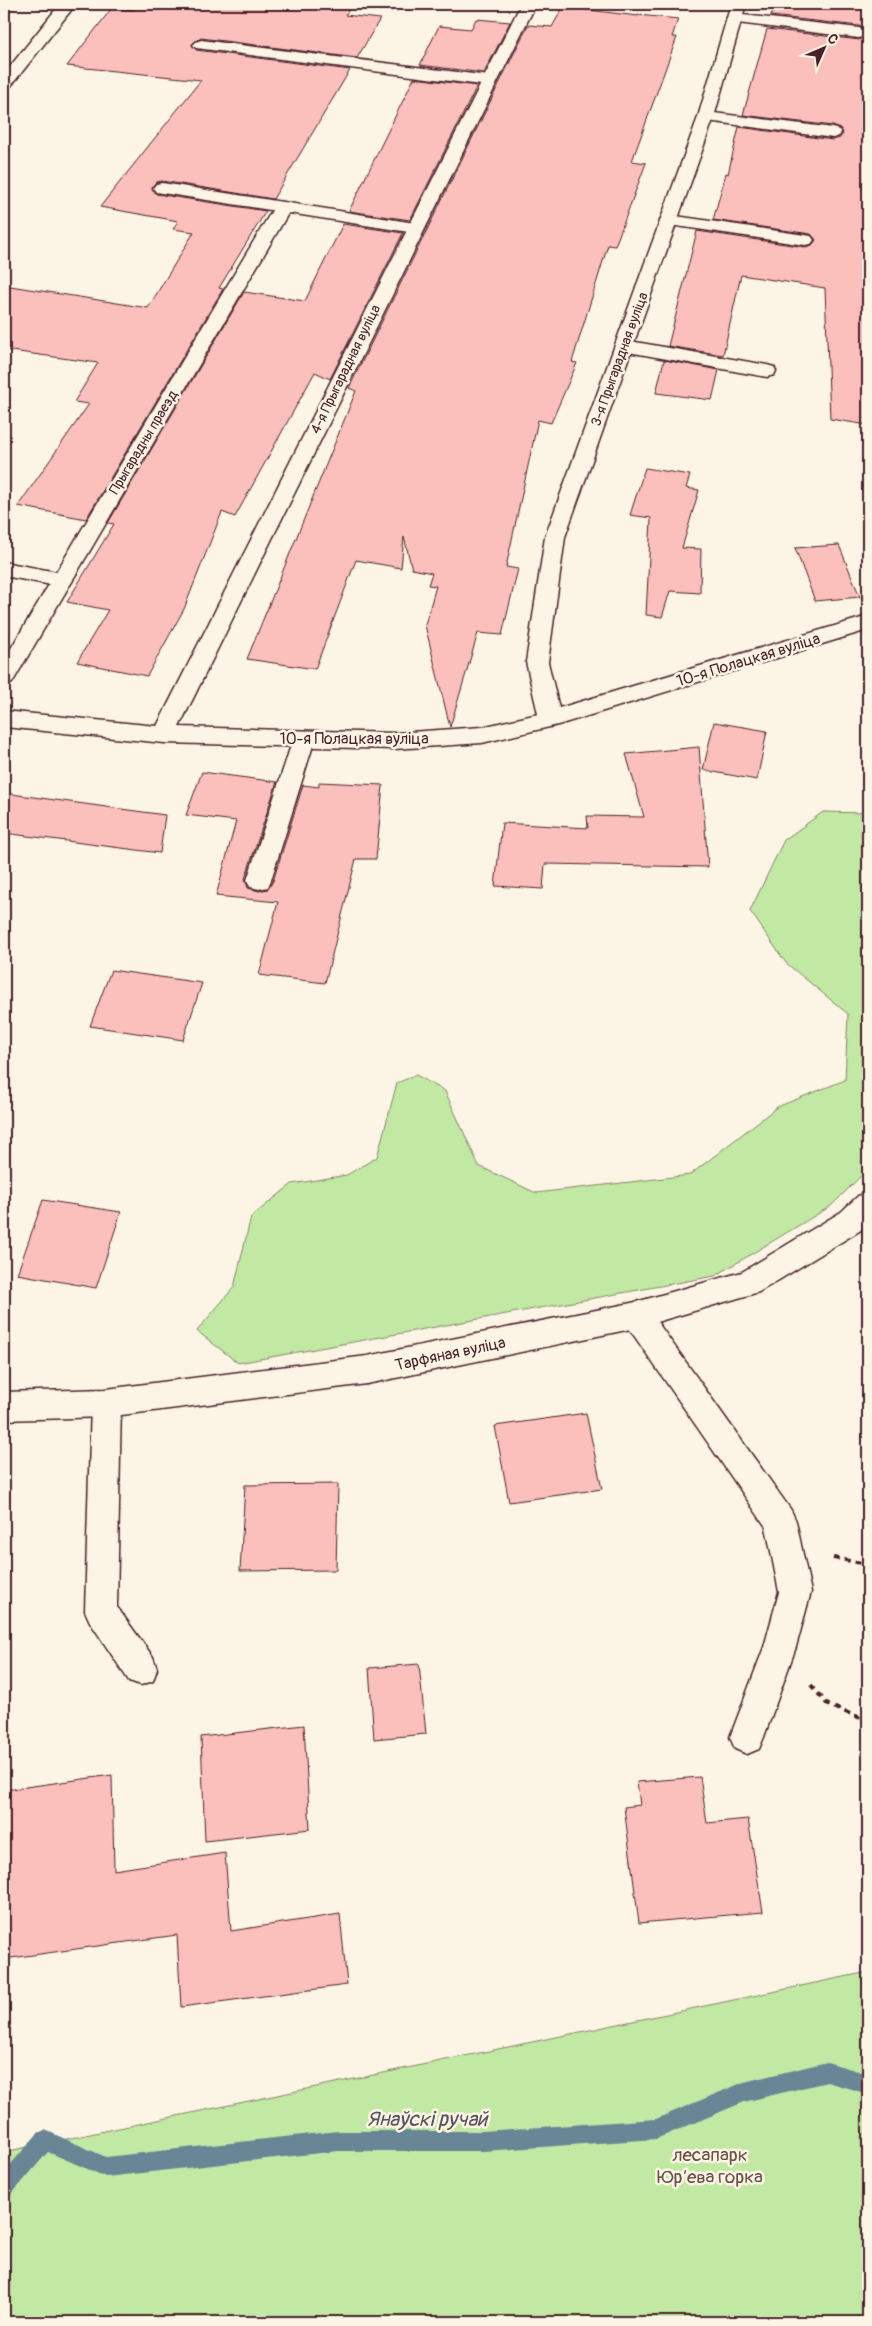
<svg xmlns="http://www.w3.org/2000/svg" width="872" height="2326" viewBox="0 0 872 2326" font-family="Pangolin,sans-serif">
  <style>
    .green { fill: #c1e9a4; stroke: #868468 }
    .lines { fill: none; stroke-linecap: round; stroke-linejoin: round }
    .stream { fill: #698696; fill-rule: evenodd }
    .building { fill: #fcc0bc; stroke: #4a1f2b }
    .lane-casing { stroke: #4a1f2b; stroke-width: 3 }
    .street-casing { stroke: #4a1f2b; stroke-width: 3 }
    .path { stroke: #4a1f2b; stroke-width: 4; stroke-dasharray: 6 5; stroke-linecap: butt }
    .lane { fill: #fcf5e5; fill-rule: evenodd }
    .street { fill: #fcf5e5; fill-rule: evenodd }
    .labels { text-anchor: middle; stroke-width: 5; stroke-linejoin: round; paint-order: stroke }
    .far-street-label { font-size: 14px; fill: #4a1f2b; stroke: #fcf5e5 }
    .street-label { font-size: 16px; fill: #4a1f2b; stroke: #fcf5e5 }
    .near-park-label { font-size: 19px; fill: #685249; stroke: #fcf5e5 }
    .near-water-label { font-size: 21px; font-style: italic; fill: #5a5260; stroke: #fcf5e5 }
  </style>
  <rect width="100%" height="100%" fill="#fcf5e5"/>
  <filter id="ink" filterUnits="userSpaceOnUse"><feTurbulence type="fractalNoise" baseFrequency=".02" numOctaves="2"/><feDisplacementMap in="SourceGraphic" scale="10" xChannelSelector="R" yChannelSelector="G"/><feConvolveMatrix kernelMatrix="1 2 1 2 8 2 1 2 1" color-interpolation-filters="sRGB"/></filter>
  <g filter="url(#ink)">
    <!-- green -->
    <g class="green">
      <polygon points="823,812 868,813 868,1169 831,1206 715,1276 238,1363 197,1331 234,1287 251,1217 292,1184 347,1175 377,1157 397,1083 416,1075 445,1091 479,1166 536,1193 690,1175 777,1107 845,1080 848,1014 786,963 750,911 784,840"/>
      <polygon points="868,1972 868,2322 4,2322 4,2152"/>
    </g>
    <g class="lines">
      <!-- stream -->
      <polygon class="stream" points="827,2062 868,2074 868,2094 827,2082 744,2102 656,2139 483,2151 338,2151 106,2177 48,2152 11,2195 4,2198 4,2172 38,2133 45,2130 106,2157 338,2131 483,2131 656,2119 744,2082"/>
    </g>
    <!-- building -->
    <g class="building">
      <polygon points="139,4 353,4 345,15 380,19 357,58 201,38 192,44 196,50 350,70 273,199 162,181 156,182 152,187 156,194 266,211 219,288 223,289 86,519 18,506 89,404 74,402 98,363 4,350 4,285 148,308 194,232 173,229 178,221 100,207 201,80 67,66 112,8 134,10"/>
      <polygon points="775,4 868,4 868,32 859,26 771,16"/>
      <polygon points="563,7 638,16 638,15 678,19 672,37 677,37 632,161 646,163 615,246 608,245 572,362 577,363 551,423 538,420 506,567 518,569 502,635 478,633 450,727 425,625 436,586 428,585 432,573 412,569 404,537 401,568 356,560 315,669 247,659 356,391 349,388 528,25 552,27"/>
      <polygon points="476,19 510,22 484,73 420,65 439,26 471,29"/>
      <polygon points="767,29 859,40 868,34 868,425 830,419 825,288 741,275 723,355 668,346 697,231 805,247 812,245 816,240 811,234 713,220 726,173 728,174 739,127 833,140 840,138 843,134 841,129 833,126 743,115"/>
      <polygon points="414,78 477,86 410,220 349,211"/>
      <polygon points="343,224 403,233 330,379 315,372 235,517 222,512 184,609 147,676 77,662 108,610 67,602 114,524 108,523 244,292 305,301"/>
      <polygon points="664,360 719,370 712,400 656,393"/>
      <polygon points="645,468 690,475 686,488 699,490 682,548 701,549 700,593 670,591 662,617 646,615 651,518 630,515"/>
      <polygon points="839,545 860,597 815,601 795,548"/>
      <polygon points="714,722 767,731 757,780 703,770"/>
      <polygon points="699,747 708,867 545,864 543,889 495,886 502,823 588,828 587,816 644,817 626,754"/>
      <polygon points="202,772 277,782 245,879 248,888 259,891 268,889 273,881 303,785 319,787 319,782 383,785 376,859 356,859 325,983 259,975 278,902 216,896 236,821 186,815"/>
      <polygon points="4,793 165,815 160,853 4,833"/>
      <polygon points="111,970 202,983 183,1040 90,1026"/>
      <polygon points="43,1200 121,1212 96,1288 17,1274"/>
      <polygon points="586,1413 602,1489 509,1502 495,1426"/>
      <polygon points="338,1484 336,1570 240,1571 245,1485"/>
      <polygon points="419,1664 426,1734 374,1739 369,1668"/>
      <polygon points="304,1725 310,1829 205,1841 201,1737"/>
      <polygon points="112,1775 114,1870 225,1853 231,1931 340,1914 347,1985 181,2007 177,1935 4,1959 4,1790"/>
      <polygon points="700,1777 707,1823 748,1819 763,1912 639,1923 624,1807 640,1805 637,1782"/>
    </g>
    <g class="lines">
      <!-- lane casing -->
      <g class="lane-casing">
        <g id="lane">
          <polygon points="734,14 859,28 864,30 867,33 864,36 859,38 729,22 726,19 729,16"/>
          <polygon points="201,40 489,76 495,78 497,81 495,84 489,86 196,48 193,45 196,42"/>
          <polygon points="706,112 833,128 839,130 841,133 839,136 833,138 700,120 698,117 700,114"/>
          <polygon points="162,183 415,223 421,224 424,228 421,232 415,233 156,192 153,188 156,184"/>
          <polygon points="669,215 805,235 811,236 814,240 811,244 805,245 663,224 660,220 663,216"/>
          <polygon points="624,340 767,365 774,367 776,371 774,375 767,377 617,350 615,346 617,342"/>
          <polygon points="4,562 62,573 70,575 73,580 70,585 62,587 4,576"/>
          <polygon points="304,731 312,733 315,739 271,880 268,887 259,889 250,887 247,880 293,739 296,733"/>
          <polygon points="636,1302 646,1306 791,1510 796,1521 811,1592 796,1647 764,1737 759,1749 747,1754 735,1749 730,1737 764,1647 779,1592 766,1527 626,1324 621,1315 626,1306"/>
          <polygon points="106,1389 117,1393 121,1403 117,1607 153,1657 157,1669 153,1681 141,1685 129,1681 90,1622 85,1611 91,1403 95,1393"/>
        </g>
      </g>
      <!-- street casing -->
      <g class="street-casing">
        <g id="street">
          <polygon points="60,4 76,4 10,87 4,89 4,74"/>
          <polygon points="521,4 536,4 179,727 395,733 482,727 538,714 526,662 545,537 698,117 731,4 746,4 714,117 565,537 548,662 559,708 868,616 868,630 558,725 482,743 395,749 164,743 4,727 4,711 157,726"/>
          <polygon points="283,202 289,203 292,207 15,678 12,683 4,686 4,660 274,207 277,203"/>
          <polygon points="868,1193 868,1223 861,1230 759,1292 636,1328 367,1384 106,1417 4,1420 4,1392 106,1389 367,1356 636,1302 742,1272 841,1212 858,1196"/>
        </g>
      </g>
      <!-- path -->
      <g class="path">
        <polyline points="833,1558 868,1564"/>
        <polyline points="811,1685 828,1705 868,1721"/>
      </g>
      <!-- lane -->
      <use href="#lane" class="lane"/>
      <!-- street -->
      <use href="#street" class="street"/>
    </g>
  </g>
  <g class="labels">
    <!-- far-street labels -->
    <g class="far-street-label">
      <text transform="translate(619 359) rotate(-70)" y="5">3-я Прыгарадная вуліца</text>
      <text transform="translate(345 369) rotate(-64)" y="5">4-я Прыгарадная вуліца</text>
      <text transform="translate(143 442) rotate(-59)" y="5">Прыгарадны праезд</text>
    </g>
    <!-- street labels -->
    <g class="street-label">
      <text transform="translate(748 659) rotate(-17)" y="6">10-я Полацкая вуліца</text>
      <text x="354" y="744">10-я Полацкая вуліца</text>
      <text transform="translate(450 1353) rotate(-12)" y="6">Тарфяная вуліца</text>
    </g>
    <!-- near-park labels -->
    <g class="near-park-label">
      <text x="710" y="2161">лесапарк<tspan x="710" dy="22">Юрʼева горка</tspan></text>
    </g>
    <!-- near-water labels -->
    <g class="near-water-label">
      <text x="427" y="2126">Янаўскі ручай</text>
    </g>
  </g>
  <!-- margin -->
  <rect width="872" height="2326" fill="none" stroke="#fcf5e5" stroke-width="20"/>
  <rect x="10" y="10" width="852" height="2306" fill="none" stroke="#4a1f2b" stroke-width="2" filter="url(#ink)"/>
  <!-- north arrow -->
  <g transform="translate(824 48) rotate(45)" stroke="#fcf5e5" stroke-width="4" paint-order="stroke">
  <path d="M0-4L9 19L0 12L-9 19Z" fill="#4a1f2b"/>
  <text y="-8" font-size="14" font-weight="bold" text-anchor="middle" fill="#4a1f2b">С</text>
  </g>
</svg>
